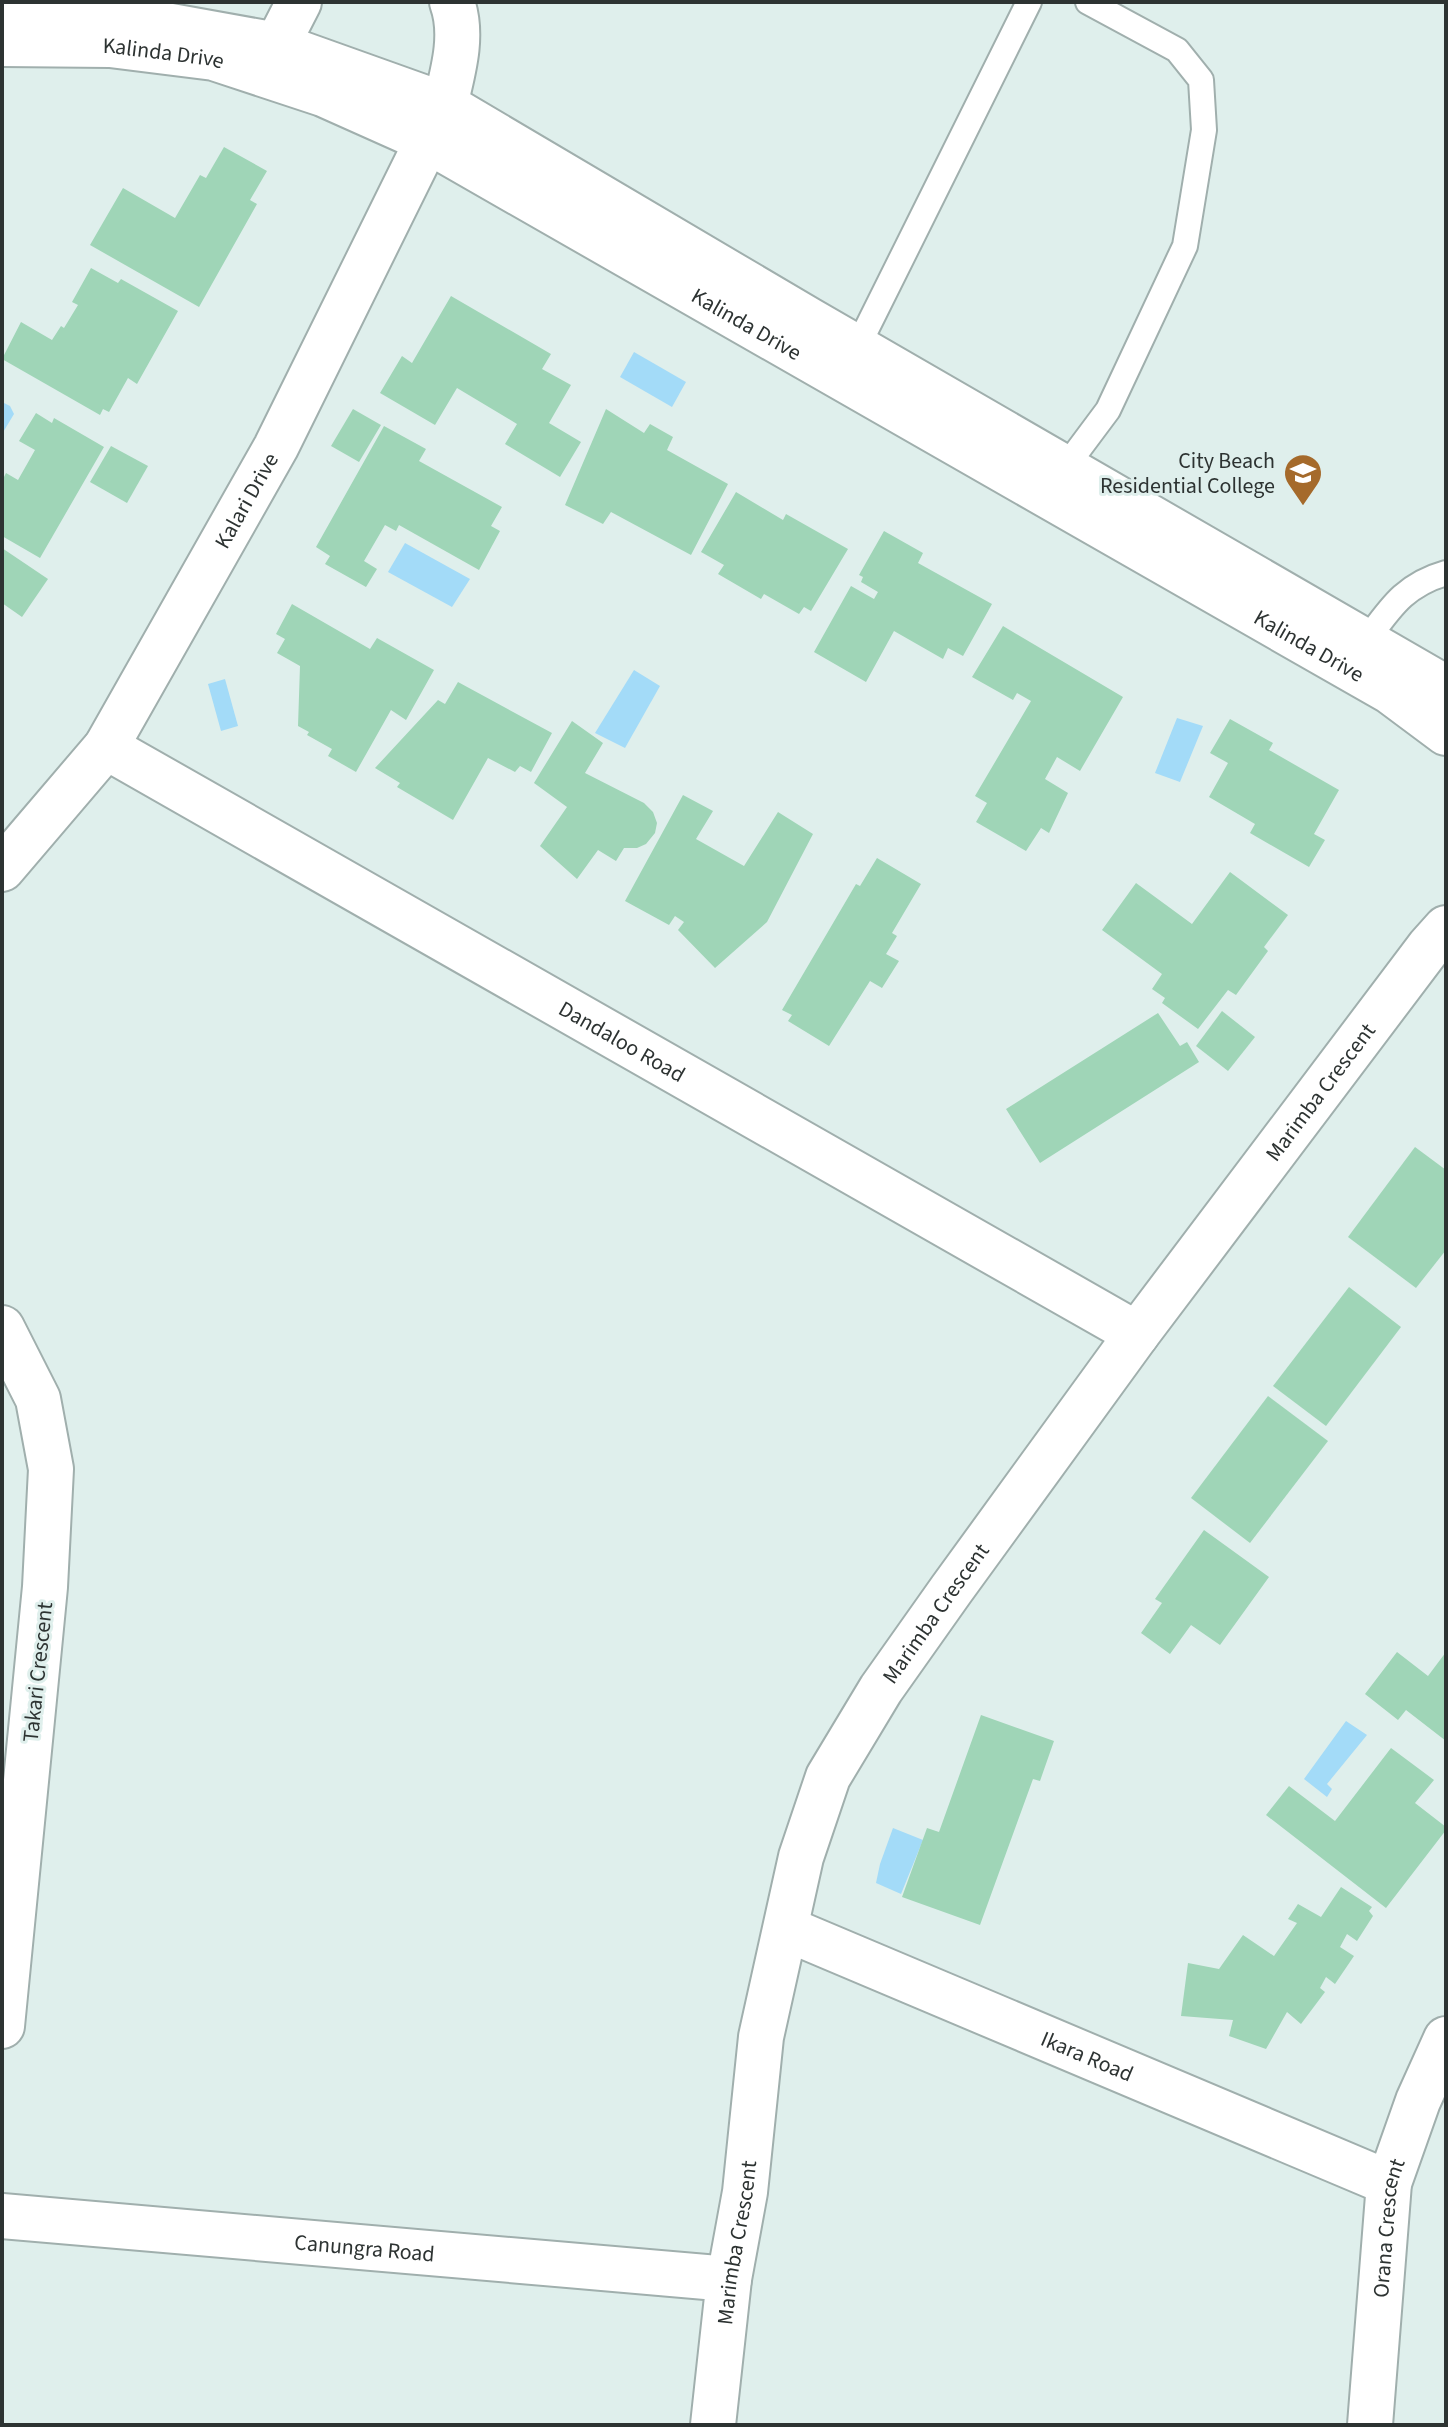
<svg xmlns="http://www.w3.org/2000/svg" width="1448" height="2427" viewBox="0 0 1448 2427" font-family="'Source Sans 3',sans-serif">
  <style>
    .water { fill: #a3dbf8 }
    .building { fill: #9fd5b7 }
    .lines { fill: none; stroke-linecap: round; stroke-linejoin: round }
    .service-casing { stroke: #a0afad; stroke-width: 28 }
    .minor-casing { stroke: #a0afad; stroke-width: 48 }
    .tertiary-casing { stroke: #a0afad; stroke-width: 48 }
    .service { stroke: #fff; stroke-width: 24 }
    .minor { stroke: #fff; stroke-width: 44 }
    .tertiary { stroke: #fff; stroke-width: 44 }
    .labels { text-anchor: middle; stroke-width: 6; stroke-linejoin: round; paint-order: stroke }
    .street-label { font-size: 22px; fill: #2d3332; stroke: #dfefec }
    .poi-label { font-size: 22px; fill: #2d3332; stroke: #dfefec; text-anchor: end }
  </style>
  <rect width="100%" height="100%" fill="#dfefec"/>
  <!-- water -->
  <g class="water">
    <polygon points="634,352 686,382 672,407 620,377"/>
    <polygon points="2,402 10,406 14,414 2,434"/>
    <polygon points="405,543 470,579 452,607 388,572"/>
    <polygon points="634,670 660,686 625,748 595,733"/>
    <polygon points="225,679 238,726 221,731 208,684"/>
    <polygon points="1177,718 1203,726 1180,782 1155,773"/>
    <polygon points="1346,1721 1367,1735 1327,1784 1332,1789 1327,1797 1304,1779"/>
    <polygon points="893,1828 923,1840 901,1894 876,1883 880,1864"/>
  </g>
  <!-- building -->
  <g class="building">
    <polygon points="224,147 267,171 250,200 257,204 199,307 90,245 123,188 175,218 200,175 206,178"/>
    <polygon points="91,268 118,283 121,279 178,311 137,384 128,378 109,412 103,409 100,415 2,359 21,322 52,340 61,326 64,328 78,305 72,302"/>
    <polygon points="451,296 551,354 542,369 571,385 549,423 581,442 560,477 505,444 517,424 457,388 435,425 380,393 402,356 412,363"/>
    <polygon points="353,409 381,425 359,462 331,446"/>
    <polygon points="606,409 644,433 650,424 673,437 667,450 728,484 691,555 611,512 603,524 565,505"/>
    <polygon points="36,413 52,423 54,418 104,447 40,558 2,536 2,481 6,473 18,480 35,450 19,441"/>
    <polygon points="384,426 426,449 419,461 502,507 491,526 500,531 479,570 399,525 396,531 385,525 364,561 377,569 366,587 325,564 330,556 316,547"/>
    <polygon points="111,446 148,466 127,503 90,482"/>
    <polygon points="736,492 783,520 786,514 848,549 811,611 804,607 799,614 764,594 761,599 718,574 724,565 701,552"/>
    <polygon points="884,531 923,553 918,563 992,604 963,656 948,648 943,659 894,631 866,682 814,652 851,586 874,599 878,592 861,582 863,577 859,575"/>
    <polygon points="2,548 48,579 22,617 2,603"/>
    <polygon points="292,604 370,649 377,638 434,670 406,720 391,710 356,772 328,756 332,749 307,735 309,732 298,726 300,666 277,653 285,639 276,634"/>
    <polygon points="1003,626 1123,697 1080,771 1057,757 1045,779 1068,793 1049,833 1041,828 1026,851 976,822 987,803 975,796 1031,701 1017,693 1013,700 972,677"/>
    <polygon points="458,682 552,733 531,772 520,766 515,772 488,758 453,820 397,787 400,783 375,768 438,700 445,704"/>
    <polygon points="1230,719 1273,743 1269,750 1339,790 1314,834 1325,840 1309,867 1250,833 1255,824 1209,797 1228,763 1210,753"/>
    <polygon points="572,721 603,743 585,773 644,803 653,812 657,823 655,833 646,844 637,848 624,848 616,861 598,850 577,879 540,846 567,807 534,783"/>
    <polygon points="683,795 713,811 696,839 744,866 778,812 813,834 767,922 715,968 678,930 684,922 675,916 669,925 625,901"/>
    <polygon points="877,858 921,884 892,933 897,936 886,954 899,961 882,988 870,981 829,1046 788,1021 792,1015 782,1010 856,884 860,886"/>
    <polygon points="1230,872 1288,915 1264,947 1268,951 1236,995 1228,990 1198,1029 1162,1003 1165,998 1152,989 1162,974 1102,930 1136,883 1192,924"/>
    <polygon points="1222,1011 1255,1037 1228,1071 1196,1046"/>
    <polygon points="1158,1013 1180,1046 1187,1042 1199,1062 1040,1163 1006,1109"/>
    <polygon points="1415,1147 1446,1170 1446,1250 1416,1288 1348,1237"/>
    <polygon points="1349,1287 1401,1327 1326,1426 1273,1386"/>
    <polygon points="1268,1396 1328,1441 1250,1543 1191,1498"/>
    <polygon points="1204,1530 1269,1577 1220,1645 1191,1625 1170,1654 1141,1633 1162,1603 1155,1599"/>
    <polygon points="1397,1652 1428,1676 1446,1652 1446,1741 1406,1710 1398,1720 1365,1694"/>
    <polygon points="981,1715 1054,1741 1040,1781 1033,1779 980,1925 902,1897 927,1828 939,1832"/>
    <polygon points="1391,1748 1434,1780 1415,1803 1446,1827 1446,1830 1386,1908 1266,1815 1289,1786 1335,1821"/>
    <polygon points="1341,1887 1372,1907 1369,1911 1373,1916 1357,1941 1347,1934 1340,1947 1354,1956 1335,1984 1326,1977 1320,1988 1325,1992 1301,2024 1287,2012 1266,2049 1229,2036 1233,2020 1181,2016 1188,1963 1219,1969 1243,1935 1274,1956 1297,1923 1288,1919 1298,1904 1321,1917"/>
  </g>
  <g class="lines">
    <!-- service casing -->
    <g class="service-casing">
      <g id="service">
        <polyline points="852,358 1029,2"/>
        <polyline points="1058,477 1108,410 1185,246 1204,130 1201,80 1177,50 1088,2"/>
        <path d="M1360 649C1387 614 1400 586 1446 573"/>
      </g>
    </g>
    <!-- minor casing -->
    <g class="minor-casing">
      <g id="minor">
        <polyline points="277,45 299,2"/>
        <path id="s1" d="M106 747 1137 1334"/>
        <path id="s2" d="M2 869 106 747 276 447 445 105C453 72 464 35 452 2"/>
        <polyline points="2,1328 38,1399 51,1469 45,1587 2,2026"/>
        <path id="s3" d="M787 1929 1389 2183"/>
        <path id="s4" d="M2 2216 729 2279"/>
        <path id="s5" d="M713 2425 729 2279 745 2192 761 2037 801 1857 828 1777 881 1689 951 1590 1137 1334 1429 947 1446 928"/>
        <path id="s6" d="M1370 2425 1389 2183 1418 2101 1446 2039"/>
      </g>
    </g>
    <!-- tertiary casing -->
    <g class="tertiary-casing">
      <g id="tertiary">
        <polyline points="2,6 90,3 165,25 277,45 445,105 809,320 1446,688"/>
        <path id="s7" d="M2 44 110 45 214 58 323 94 426 140 1391 692 1446 733"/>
      </g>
    </g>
    <!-- service -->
    <use href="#service" class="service"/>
    <!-- minor -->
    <use href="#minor" class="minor"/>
    <!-- tertiary -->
    <use href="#tertiary" class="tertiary"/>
  </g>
  <!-- icons -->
  <defs>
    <g id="school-pin" transform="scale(2)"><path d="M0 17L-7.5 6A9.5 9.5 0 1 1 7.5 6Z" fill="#a56a2b" stroke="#dfefec"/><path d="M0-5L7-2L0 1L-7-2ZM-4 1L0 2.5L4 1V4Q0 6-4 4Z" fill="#fff"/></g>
  </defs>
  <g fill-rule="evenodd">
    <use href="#school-pin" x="1303" y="473"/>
  </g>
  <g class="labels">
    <!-- street labels -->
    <g class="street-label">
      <text dy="8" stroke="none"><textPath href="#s7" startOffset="162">Kalinda Drive</textPath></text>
      <text dy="8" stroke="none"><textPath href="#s7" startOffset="810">Kalinda Drive</textPath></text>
      <text dy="8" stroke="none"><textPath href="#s2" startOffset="444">Kalari Drive</textPath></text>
      <text dy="8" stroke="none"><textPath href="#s7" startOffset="1458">Kalinda Drive</textPath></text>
      <text dy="8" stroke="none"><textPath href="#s1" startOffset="594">Dandaloo Road</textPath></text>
      <text dy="8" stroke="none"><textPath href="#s5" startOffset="1504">Marimba Crescent</textPath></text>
      <text dy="8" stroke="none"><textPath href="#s5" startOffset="856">Marimba Crescent</textPath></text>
      <text transform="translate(37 1672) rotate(-84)" y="8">Takari Crescent</text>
      <text dy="8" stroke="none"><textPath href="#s3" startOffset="326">Ikara Road</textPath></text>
      <text dy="8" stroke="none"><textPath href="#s6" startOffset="198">Orana Crescent</textPath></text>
      <text dy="8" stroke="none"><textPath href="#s5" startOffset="184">Marimba Crescent</textPath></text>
      <text dy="8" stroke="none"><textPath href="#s4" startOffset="364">Canungra Road</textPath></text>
    </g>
    <!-- poi labels -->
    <g class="poi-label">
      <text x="1275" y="468">City Beach<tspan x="1275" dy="25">Residential College</tspan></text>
    </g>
  </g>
  <!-- border -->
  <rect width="1448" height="2427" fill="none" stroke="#2d3332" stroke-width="8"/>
</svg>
